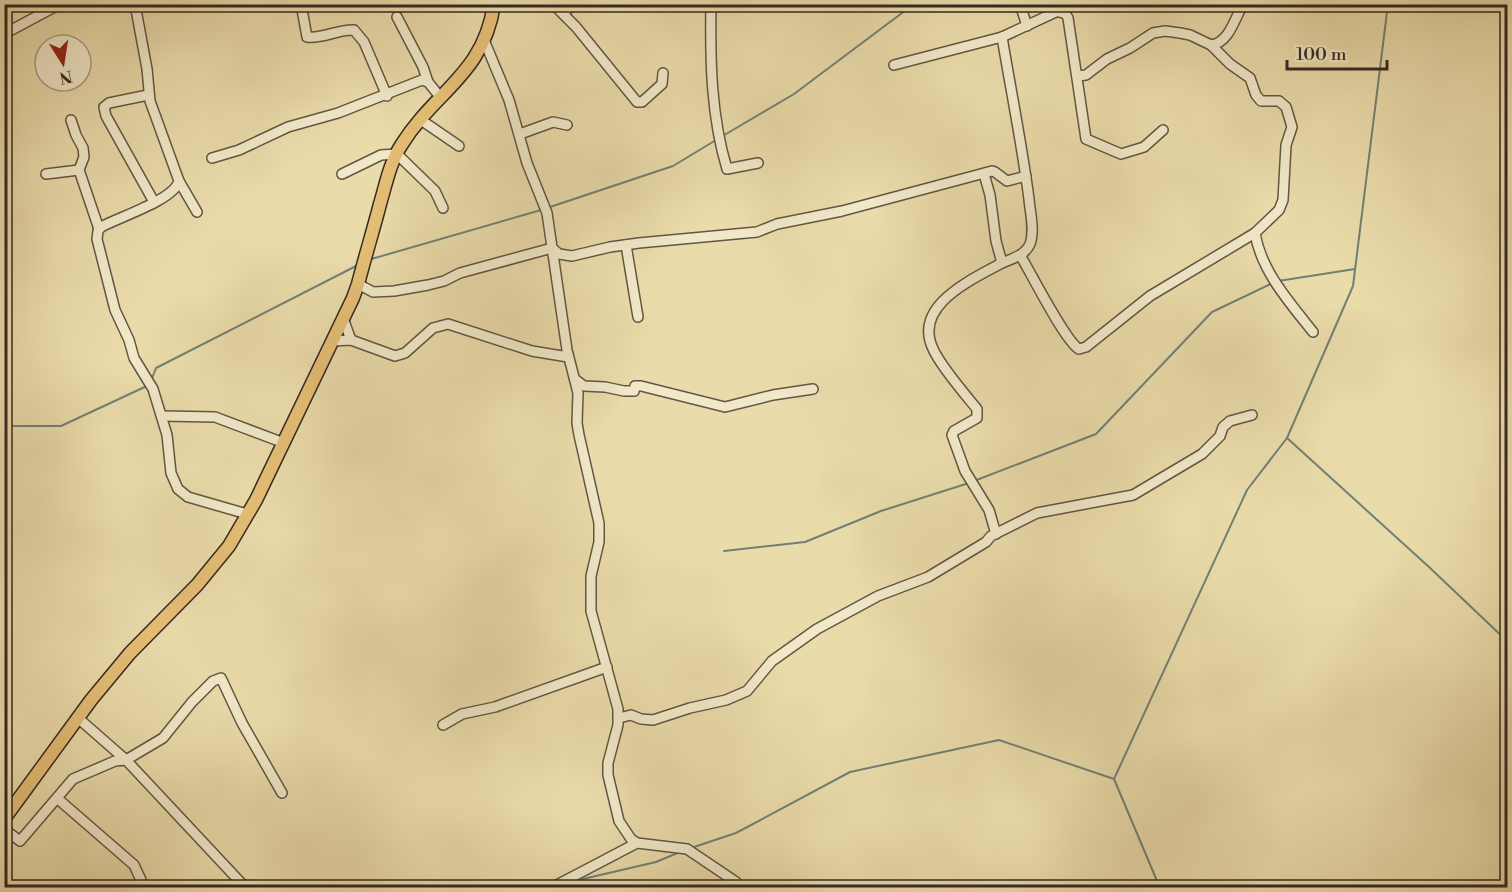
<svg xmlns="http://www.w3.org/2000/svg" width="1512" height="892" viewBox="0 0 1512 892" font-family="'Libre Bodoni',serif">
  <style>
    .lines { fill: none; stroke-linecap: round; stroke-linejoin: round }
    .stream { stroke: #708174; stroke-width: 2 }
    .minor-casing { stroke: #625644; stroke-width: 12 }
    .major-casing { stroke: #352922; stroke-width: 15 }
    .minor { stroke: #f1e8c8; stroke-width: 9 }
    .major { stroke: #e5be75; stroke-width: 12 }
  </style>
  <rect width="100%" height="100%" fill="#eadbaa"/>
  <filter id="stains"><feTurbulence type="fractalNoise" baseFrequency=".00333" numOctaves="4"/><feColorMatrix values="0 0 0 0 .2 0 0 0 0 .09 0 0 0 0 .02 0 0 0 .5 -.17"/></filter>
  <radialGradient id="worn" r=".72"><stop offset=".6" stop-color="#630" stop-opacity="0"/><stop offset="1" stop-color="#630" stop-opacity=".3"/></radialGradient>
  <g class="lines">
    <!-- stream -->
    <g class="stream">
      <polyline points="721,137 794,94 914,4"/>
      <polyline points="547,208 673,166 716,140"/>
      <polyline points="368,260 541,210"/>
      <polyline points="1278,281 1355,269"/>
      <polyline points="151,381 156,368 358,265"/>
      <polyline points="4,426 61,426 149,385"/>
      <polyline points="1287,438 1429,567 1508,642"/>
      <polyline points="974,481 1096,434 1212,312 1273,283"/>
      <polyline points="724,551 805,542 881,511 969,483"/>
      <polyline points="691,848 736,833 850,772 999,740 1114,779"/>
      <polyline points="570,882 656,862 680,852"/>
      <polyline points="1160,888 1114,779 1247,490 1287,438 1353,286 1388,4"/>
    </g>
    <!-- minor casing -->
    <g class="minor-casing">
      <g id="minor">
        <polyline points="135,4 147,69 150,101 179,181 197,212"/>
        <path d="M301 4 307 37C323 39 338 29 354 30L364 42 387 96"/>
        <polyline points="553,4 576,27 637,102 642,102 662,84 663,73"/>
        <path d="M711 4C710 60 711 116 727 169L758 163"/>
        <polyline points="1020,4 1027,26"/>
        <polyline points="1059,12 1065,13 1068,18 1086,139 1121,154 1144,147 1163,130"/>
        <polyline points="563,13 574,4"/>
        <polyline points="397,17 423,67 428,82"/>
        <polyline points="4,34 60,4"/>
        <polyline points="484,40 509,100 527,163 547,213 567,350 578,393 577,423 579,435 599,523 599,542 591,576 591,611 618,709 618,725 608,763 608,775 619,821 631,839 637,843 687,849 736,882"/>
        <path d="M1211 45C1229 43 1235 18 1243 4"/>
        <polyline points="894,65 1002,37 1073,4"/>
        <path d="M1077 76 1086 75 1107 59 1130 48 1153 33 1165 31 1180 33 1190 35 1211 45 1230 64 1250 78 1256 95 1261 101H1279L1286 107 1292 127 1286 145 1283 200 1279 210 1255 233C1261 271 1290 303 1313 332"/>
        <polyline points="148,95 109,103 104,107 106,116 154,202"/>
        <polyline points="71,120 76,135 83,148 84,157 79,170 99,229"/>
        <polyline points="421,120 459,146"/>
        <polyline points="520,134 553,122 567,125"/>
        <polyline points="212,158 239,150 288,127 338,113 422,80 428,82 441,98"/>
        <polyline points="46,174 79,170"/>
        <polyline points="342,174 381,155 397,154 435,191 443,208"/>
        <polyline points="984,174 990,195 996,241 1002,263"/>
        <path d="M179 181C174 200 119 217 101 227L98 231 97 239 115 310 129 340 134 358 153 389 167 435 171 473 178 489 188 497 247 514"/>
        <polyline points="626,245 638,317"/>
        <path d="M1020 255C1031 273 1065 341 1079 349L1086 347 1150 296 1255 233"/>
        <polyline points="358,284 373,292 394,291 428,285 444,281 460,273 552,248 559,254 572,256 610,247 639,243 757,232 777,224 842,211 992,171 995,172 1007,181 1026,176"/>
        <polyline points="343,318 351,340"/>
        <polyline points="333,341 351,340 395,356 405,353 433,328 448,324 532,351 568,357"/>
        <polyline points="576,380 584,386 605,387 624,391 634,391 635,386 641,386 725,407 773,395 813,389"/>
        <polyline points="162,416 215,417 284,443"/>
        <path d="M996 534 989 510 965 471 952 435 954 431 977 418V409C964 393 943 369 934 351 911 307 969 281 1000 264 1010 259 1025 256 1030 244 1035 231 1030 212 1029 199 1022 145 1011 91 1002 37"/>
        <polyline points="78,718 126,760 243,885"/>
        <polyline points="619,718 631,715 641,719 653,720 690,708 726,700 747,691 772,661 817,629 878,596 928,577 986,542 991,536 1037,513 1133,495 1202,454 1220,436 1223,427 1230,421 1252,415"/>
        <polyline points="443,725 462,714 495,707 607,667"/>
        <polyline points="58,799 134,865 141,880"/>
        <polyline points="4,829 20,841 73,779 115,761 126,760 163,738 192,702 213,681 221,678 242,723 282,793"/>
        <polyline points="551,888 637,843"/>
      </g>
    </g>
    <!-- major casing -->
    <g class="major-casing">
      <path id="major" d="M4 819 91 700 130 653 197 585 229 546 256 500 353 298 358 284C365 257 373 231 380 204 386 184 390 162 402 144 435 91 484 74 494 4"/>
    </g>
    <!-- minor -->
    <use href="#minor" class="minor"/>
    <!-- major -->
    <use href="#major" class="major"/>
  </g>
  <!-- margin -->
  <rect width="1512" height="892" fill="none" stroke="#eadbaa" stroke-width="24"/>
  <rect x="6" y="6" width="1500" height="880" fill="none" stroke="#352922" stroke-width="3"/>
  <rect x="12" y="12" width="1488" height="868" fill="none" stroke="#352922" stroke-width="1.5"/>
  <!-- north arrow -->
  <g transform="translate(63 63) rotate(168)"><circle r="28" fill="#f1e8c8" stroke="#a69c86" stroke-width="1.5"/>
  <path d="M0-4.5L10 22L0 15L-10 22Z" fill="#8f2418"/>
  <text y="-9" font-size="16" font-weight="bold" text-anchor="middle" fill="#352922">N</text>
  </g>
  <!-- scale -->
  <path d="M1287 60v9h100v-9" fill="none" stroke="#352922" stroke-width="3"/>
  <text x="1296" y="60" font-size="18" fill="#352922" stroke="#f1e8c8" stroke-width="4.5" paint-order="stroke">100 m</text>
  <rect width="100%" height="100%" filter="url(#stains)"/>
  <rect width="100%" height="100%" fill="url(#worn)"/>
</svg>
